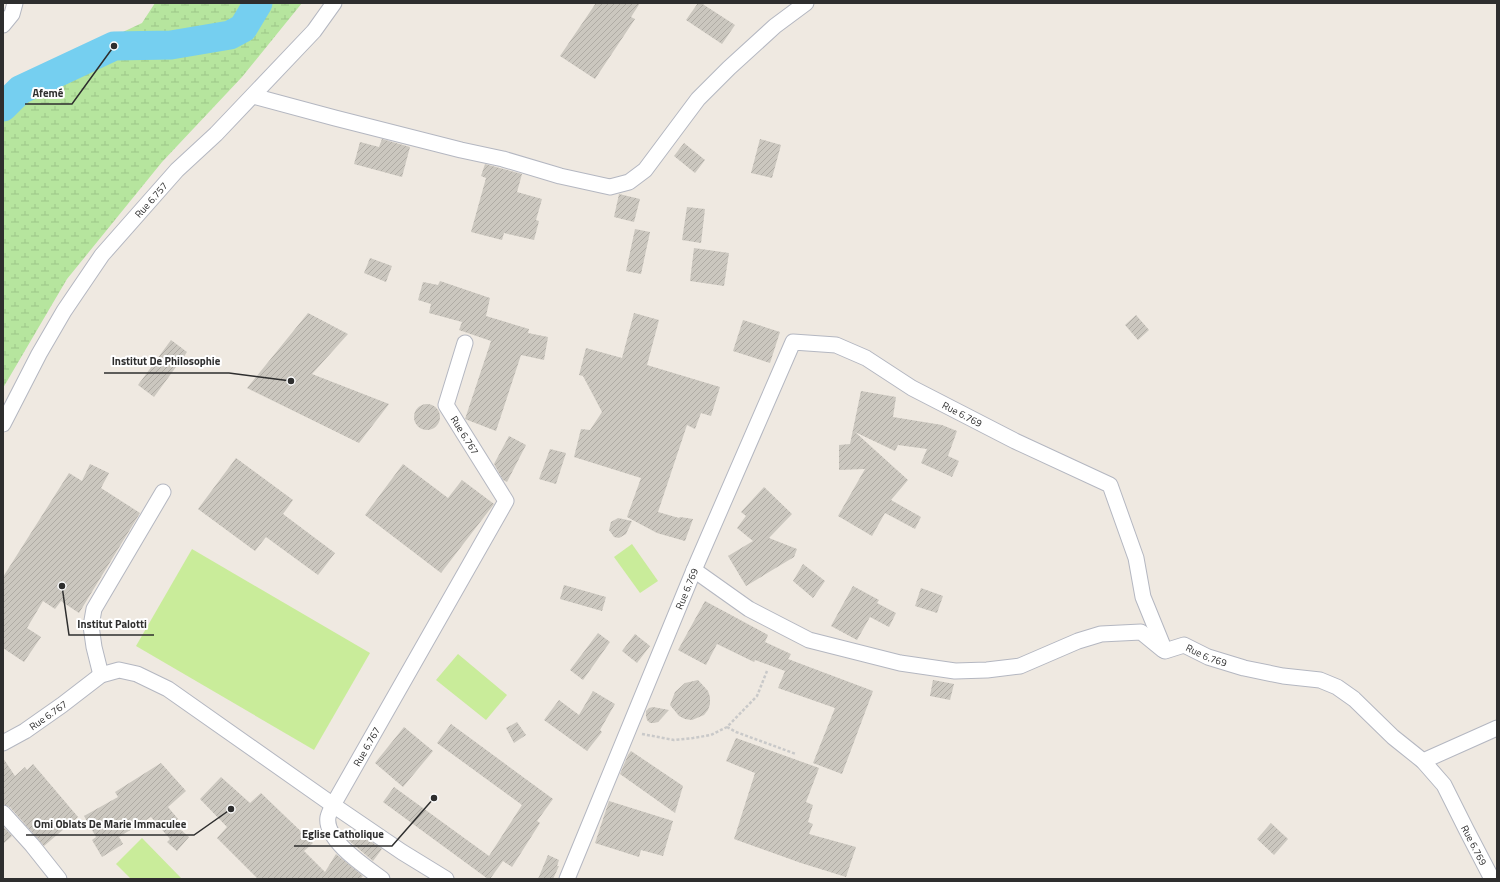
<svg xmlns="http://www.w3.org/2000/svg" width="1500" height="882" viewBox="0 0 1500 882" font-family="'Titillium Web',sans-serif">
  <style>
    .wetland { fill: url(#wetland-marsh) }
    .pitch { fill: #c9ec9a }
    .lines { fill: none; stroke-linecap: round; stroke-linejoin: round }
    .river { stroke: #75cff0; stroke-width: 29 }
    .building { fill: url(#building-hatch) }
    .minor-casing { stroke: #b4b7c1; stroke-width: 17 }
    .path { stroke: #c9c9c9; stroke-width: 2.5; stroke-dasharray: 3 2; stroke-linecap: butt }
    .minor { stroke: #fff; stroke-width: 15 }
    .labels { text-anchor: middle; stroke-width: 4; stroke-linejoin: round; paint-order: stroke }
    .street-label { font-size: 10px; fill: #2e2e2e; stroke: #fff }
    .leader { fill: none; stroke: #2e2e2e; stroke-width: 1.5 }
    .callout-dot { fill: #2e2e2e; stroke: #fff; stroke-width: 1.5 }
    .callout-label { font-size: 11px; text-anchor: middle; font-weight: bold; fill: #2e2e2e; stroke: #fff; stroke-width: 4; stroke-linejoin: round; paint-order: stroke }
  </style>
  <defs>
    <pattern id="wetland-marsh" width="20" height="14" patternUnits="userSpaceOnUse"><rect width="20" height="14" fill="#b6e59e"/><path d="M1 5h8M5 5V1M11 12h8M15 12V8" fill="none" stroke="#9dc588"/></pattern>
    <pattern id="building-hatch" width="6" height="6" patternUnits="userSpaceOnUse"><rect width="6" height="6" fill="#cbc7bf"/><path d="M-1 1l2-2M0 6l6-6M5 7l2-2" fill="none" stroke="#afaba4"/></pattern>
  </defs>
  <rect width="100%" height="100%" fill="#efe9e1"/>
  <!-- wetland -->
  <polygon class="wetland" points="155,3 302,3 242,77 162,162 67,279 3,388 3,96 38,72 142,23"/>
  <!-- pitch -->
  <g class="pitch">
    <polygon points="632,544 658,581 640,593 614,557"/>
    <polygon points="192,549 370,653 314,750 136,646"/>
    <polygon points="458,654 507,695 486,720 436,680"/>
    <polygon points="142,838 182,879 131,879 116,864"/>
  </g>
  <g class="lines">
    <!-- river -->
    <polyline class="river" points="3,107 20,90 114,46 171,45 230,35 243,28 258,3"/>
  </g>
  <!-- building -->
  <g class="building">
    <polygon points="596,3 640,3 631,17 635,19 595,79 560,56"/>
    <polygon points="698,3 701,3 735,25 722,44 686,20"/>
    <polygon points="382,139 410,147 402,177 354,164 360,142 379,147"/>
    <polygon points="760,139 781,145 772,178 751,173"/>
    <polygon points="684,143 705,160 695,173 674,156"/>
    <polygon points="485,164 522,174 517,192 542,199 536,220 539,221 534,240 504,233 502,240 471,232 486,178 481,176"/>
    <polygon points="619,194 640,199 634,222 614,217"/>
    <polygon points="687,207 705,209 701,243 682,240"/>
    <polygon points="635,229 650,232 641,274 626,271"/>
    <polygon points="694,248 729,253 724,286 690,281"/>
    <polygon points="370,258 392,266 386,282 364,273"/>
    <polygon points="440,281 490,298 486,316 529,329 528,333 548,337 544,360 521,355 496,431 465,419 491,341 459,330 462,322 429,313 431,304 418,300 423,282 438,285"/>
    <polygon points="308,313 348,334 312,374 389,404 359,443 247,388"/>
    <polygon points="634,313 659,320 647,365 720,387 711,416 701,413 695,429 687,425 658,512 679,518 680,517 693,519 685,541 657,533 627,517 641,478 574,457 581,429 590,430 602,412 583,376 579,375 586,348 622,358"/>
    <polygon points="1136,315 1149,330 1138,340 1125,325"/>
    <polygon points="743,320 780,332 770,363 733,351"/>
    <polygon points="171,340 187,352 154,397 138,385"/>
    <polygon points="861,391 896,397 893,417 942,425 957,431 948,456 959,461 952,477 921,463 927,449 898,445 895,451 855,432 908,480 891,500 921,517 915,529 885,513 872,536 838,516 865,469 839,470 839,445 850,444"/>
    <circle cx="427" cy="417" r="13"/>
    <polygon points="509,436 526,445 507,482 503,480 494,464"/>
    <polygon points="550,449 566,453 556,484 539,479"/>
    <polygon points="236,458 293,500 283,514 335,553 318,575 266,537 255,551 198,509"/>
    <polygon points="90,464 109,473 101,488 140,513 79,613 61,601 55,609 43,601 27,628 41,637 24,662 3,648 3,577 69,473 82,481"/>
    <polygon points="403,464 448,498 462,480 494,504 441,573 365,515"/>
    <polygon points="764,487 792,514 769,538 797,549 794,557 746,586 728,556 753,541 737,528 746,516 741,512"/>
    <polygon points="618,518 632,521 626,534 619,538 614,537 609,530 611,522"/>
    <polygon points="803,564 825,581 813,598 793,581"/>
    <polygon points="564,585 606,597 602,611 560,599"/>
    <polygon points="853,586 879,600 877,603 896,613 889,627 870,617 857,640 831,626"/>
    <polygon points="921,588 943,596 937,613 915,606"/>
    <polygon points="705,601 768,635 765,642 791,654 788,659 873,691 842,774 813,763 835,708 778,688 785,671 755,660 754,662 717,644 706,665 678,650"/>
    <polygon points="598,633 610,642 583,680 570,670"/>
    <polygon points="635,634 650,646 637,663 622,651"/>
    <polygon points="698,680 708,691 710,697 710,704 708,710 704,715 692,720 685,719 679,716 670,705 675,692 685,683"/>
    <polygon points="933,680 954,684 950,700 930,696"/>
    <polygon points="593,691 615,704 600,730 602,732 587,751 544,720 559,700 579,715"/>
    <polygon points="653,707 669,710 658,722 654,723 650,723 647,720 646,716 646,711 649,708"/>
    <polygon points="517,722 526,735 514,743 506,728"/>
    <polygon points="451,724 553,799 537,821 540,823 512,867 503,861 490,879 488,879 383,802 394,787 489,856 522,805 437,743"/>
    <polygon points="404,727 433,751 403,787 375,763"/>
    <polygon points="736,738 819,768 806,802 813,805 808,822 813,824 809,834 856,847 846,877 801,863 734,839 755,773 726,761"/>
    <polygon points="631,751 683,786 675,813 620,774 628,755"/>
    <polygon points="3,758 15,776 25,767 27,770 33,764 78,817 44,846 10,807 3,804"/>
    <polygon points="161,763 186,791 168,807 178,819 173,823 189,837 177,851 167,842 170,839 151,817 119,837 123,844 102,857 92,840 96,837 84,816 118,797 115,792"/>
    <polygon points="221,777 250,803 261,793 313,843 304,851 325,872 336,854 363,876 360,879 258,879 217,838 227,827 200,799"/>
    <polygon points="609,801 673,821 663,856 641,850 639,857 595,843"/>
    <polygon points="1271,823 1288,839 1274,855 1257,839"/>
    <polygon points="3,826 12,836 3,844"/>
    <polygon points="354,830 382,849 373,861 347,839"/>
    <polygon points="548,855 559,860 557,866 559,866 553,879 538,879"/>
  </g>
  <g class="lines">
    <!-- minor casing -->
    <g class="minor-casing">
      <g id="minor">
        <polyline points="3,25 12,14 15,3"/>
        <polyline points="253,96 335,118 461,150 503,159 560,176 610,187 629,182 645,170 698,99 729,68 775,26 806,3"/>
        <path id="s1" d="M3 424 39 354 64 311 102 255 177 170 216 134 314 31 334 3"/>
        <polyline points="694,570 749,609 809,640 900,663 955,671 987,670 1020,666 1078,641 1101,634 1141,632 1163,650"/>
        <polyline points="101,675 94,647 91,626 94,609 163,492"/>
        <path id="s2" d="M3 743 25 731 62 705 101 675 119 670 137 674 168 689 333 805 506 501 446 405 465 343"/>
        <polyline points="1423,761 1497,728"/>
        <polyline points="3,813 32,845 59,879"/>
        <path d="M382 879C366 867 324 840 328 817 329 813 331 809 333 805L402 852 446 879"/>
        <path id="s3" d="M567 879 694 570 793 342 836 345 866 358 912 388 1015 441 1110 485 1136 558 1143 597 1165 651 1184 645 1208 657 1244 668 1283 676 1320 680 1337 687 1354 699 1393 737 1423 761 1444 785 1466 829 1492 879"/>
      </g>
    </g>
    <!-- path -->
    <g class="path">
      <polyline points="727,727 736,732 796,754"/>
      <polyline points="642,734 674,740 693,738 711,735 727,727 757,696 767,671"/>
    </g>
    <!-- minor -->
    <use href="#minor" class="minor"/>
  </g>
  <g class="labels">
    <!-- street labels -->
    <g class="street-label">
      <text dy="4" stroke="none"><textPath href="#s1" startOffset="270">Rue 6.757</textPath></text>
      <text dy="4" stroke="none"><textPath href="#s3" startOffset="770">Rue 6.769</textPath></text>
      <text transform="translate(465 435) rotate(58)" y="4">Rue 6.767</text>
      <text dy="4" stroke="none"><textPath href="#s3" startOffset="314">Rue 6.769</textPath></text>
      <text dy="4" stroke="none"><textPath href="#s3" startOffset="1154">Rue 6.769</textPath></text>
      <text dy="4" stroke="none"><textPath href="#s2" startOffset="53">Rue 6.767</textPath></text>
      <text dy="4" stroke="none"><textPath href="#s2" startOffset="460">Rue 6.767</textPath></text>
      <text dy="4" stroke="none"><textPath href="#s3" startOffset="1502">Rue 6.769</textPath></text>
    </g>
  </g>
  <!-- callouts -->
  <path class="leader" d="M114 46L72 104H25M291 381L229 373H104M62 586L69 635H154M231 809L194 835H26M434 798L392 846H294"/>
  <g class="callout-dot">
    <circle cx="114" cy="46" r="4"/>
    <circle cx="291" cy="381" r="4"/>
    <circle cx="62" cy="586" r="4"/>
    <circle cx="231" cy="809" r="4"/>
    <circle cx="434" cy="798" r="4"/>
  </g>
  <g class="callout-label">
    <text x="48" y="97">Afemé</text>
    <text x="166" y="365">Institut De Philosophie</text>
    <text x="112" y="628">Institut Palotti</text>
    <text x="110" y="828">Omi Oblats De Marie Immaculee</text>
    <text x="343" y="838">Eglise Catholique</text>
  </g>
  <!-- border -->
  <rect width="1500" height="882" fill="none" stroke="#2e2e2e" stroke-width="8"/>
</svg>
